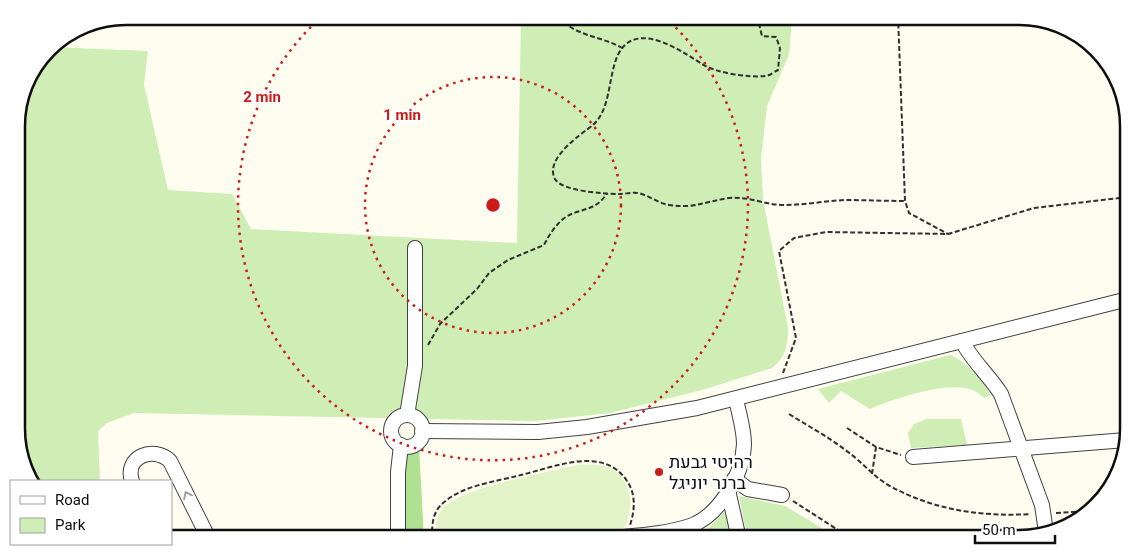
<svg xmlns="http://www.w3.org/2000/svg" width="1145" height="555" viewBox="0 0 1145 555" font-family="Georgia,Heebo,serif">
  <style>
    .green { fill: #ceeeb5 }
    .forest { fill: #b0e092 }
    .pitch { fill: #e2f4c7 }
    .lines { fill: none; stroke-linecap: round; stroke-linejoin: round }
    .minor-casing { stroke: #414141; stroke-width: 16 }
    .path { stroke: #303030; stroke-width: 2; stroke-dasharray: 5 2.5; stroke-linecap: butt }
    .minor { stroke: #fff; stroke-width: 14 }
    .oneway { stroke: #9f9f9f }
    .ring { fill: none; stroke: #cd1c18; stroke-width: 2.5; stroke-dasharray: 2.5 5 }
    .poi-dot { fill: #cd1c18; stroke: #fff; stroke-width: 2 }
    .labels { text-anchor: middle; stroke-width: 5; stroke-linejoin: round; paint-order: stroke }
    .poi-label { font-size: 18px; fill: #0e0e0e; stroke: #fff; text-anchor: start }
    .rim { fill: none; stroke: #0e0e0e; stroke-width: 2.5 }
    .centre { fill: #cd1c18; stroke: #fff; stroke-width: 2.5 }
    .ring-label { font-size: 15px; text-anchor: middle; font-weight: bold; fill: #cd1c18; stroke: #fff; stroke-width: 5; stroke-linejoin: round; paint-order: stroke }
  </style>
  <rect width="100%" height="100%" fill="#fffdf0"/>
  <!-- green -->
  <g class="green">
    <path d="M521 16H792L789 55 767 106 761 159 763 200 788 328C788 345 786 357 772 368L702 390 610 413 535 421 134 413 107 423 98 431 100 481H33L17 444V119L27 78 51 47 148 51 144 85 168 190 232 194 251 229 517 243Z"/>
    <path d="M950 355C968 362 980 379 991 395L984 398C981 396 978 392 975 391 952 379 893 399 870 409L841 391 829 403 818 389Z"/>
    <polygon points="926,419 961,419 967,445 911,448 908,433 914,424"/>
    <polygon points="739,496 785,506 840,539 750,539 745,527"/>
    <polygon points="724,512 730,521 734,539 714,539 706,531"/>
  </g>
  <!-- forest -->
  <polygon class="forest" points="419,446 424,539 405,539 402,475 405,450 411,451"/>
  <!-- pitch -->
  <path class="pitch" d="M577 465C589 465 604 463 615 471 637 487 634 523 614 539H436C436 528 435 518 442 509 461 487 546 473 577 465Z"/>
  <g class="lines">
    <!-- minor casing -->
    <g class="minor-casing">
      <g id="minor">
        <path d="M962 341C972 361 989 375 1001 394L1042 505 1046 532"/>
        <polyline points="407,415 415,366 415,248"/>
        <circle cx="407" cy="431" r="16"/>
        <polyline points="422,431 538,432 587,427 697,408 1128,299"/>
        <polyline points="913,457 1126,440"/>
        <polyline points="734,479 748,489 782,495"/>
        <path d="M132 481C124 457 153 445 170 461L209 539"/>
        <polyline points="728,490 739,539"/>
        <path d="M622 537C644 535 669 533 690 526 719 516 743 475 744 444 744 429 739 414 736 399"/>
        <polyline points="398,539 398,472 401,445"/>
      </g>
    </g>
    <!-- path -->
    <g class="path">
      <path d="M559 16C572 36 602 36 622 48"/>
      <path d="M757 16 762 36 776 37 780 48 778 70C774 72 769 76 765 76 749 78 716 73 702 64 686 54 655 32 633 40 604 51 617 104 593 125 580 135 544 159 555 179 561 191 605 194 619 194 625 194 632 192 638 193 648 195 658 203 669 205 694 209 707 201 729 198 748 196 765 205 784 205 804 205 825 201 845 200 865 200 885 201 905 201"/>
      <polyline points="898,16 905,201 909,213 948,234"/>
      <path d="M428 345 440 324 477 289 489 273 508 260 544 245C549 235 555 226 563 219 579 207 595 213 607 193"/>
      <polyline points="783,373 796,338 779,251 794,238 826,232 948,234 1034,208 1128,197"/>
      <path d="M789 414C808 426 827 436 844 449 860 460 872 475 888 485 933 510 981 517 1031 514"/>
      <polyline points="847,428 876,447 901,455"/>
      <polyline points="872,474 876,447"/>
      <polyline points="793,501 852,539"/>
      <polyline points="1056,513 1088,511"/>
      <path d="M432 539C432 527 432 515 440 506 460 485 495 482 521 475 555 467 603 445 627 481 636 494 635 510 630 525"/>
    </g>
    <!-- minor -->
    <use href="#minor" class="minor"/>
  </g>
  <!-- one-way arrows -->
  <defs><path id="oneway-chevron" d="M-2-3.5L2.5 0L-2 3.5" fill="none" stroke-width="1.6" stroke-linecap="round" stroke-linejoin="round" transform="scale(1.25)"/></defs>
  <use class="oneway" href="#oneway-chevron" transform="translate(187 495) rotate(-116)"/>
  <!-- distance rings -->
  <g class="ring">
    <circle cx="493" cy="205" r="128"/>
    <path d="M665 17A255 255 0 1 1 321 17"/>
  </g>
  <!-- markers -->
  <circle class="poi-dot" cx="659" cy="472" r="5"/>
  <g class="labels">
    <!-- poi labels -->
    <g class="poi-label">
      <text x="669" y="468">רהיטי גבעת<tspan x="669" dy="21">ברנר יוניגל</tspan></text>
    </g>
  </g>
  <!-- crop -->
  <path d="M0 0H1145V555H0ZM126 25H1019A101 101 0 0 1 1120 126V429A101 101 0 0 1 1019 530H126A101 101 0 0 1 25 429V126A101 101 0 0 1 126 25Z" fill="#fff" fill-rule="evenodd"/>
  <path class="rim" d="M126 25H1019A101 101 0 0 1 1120 126V429A101 101 0 0 1 1019 530H126A101 101 0 0 1 25 429V126A101 101 0 0 1 126 25Z"/>
  <circle cx="493" cy="205" r="8" class="centre"/>
  <g class="ring-label">
    <text x="262" y="102">2 min</text>
    <text x="402" y="120">1 min</text>
  </g>
  <!-- legend -->
  <rect x="10" y="480" width="162" height="65" fill="#ffffff" stroke="#9f9f9f"/>
  <rect x="20" y="496" width="25" height="8" fill="#ffffff" stroke="#9f9f9f"/>
  <text x="55" y="505" font-size="15" fill="#0e0e0e">Road</text>
  <rect x="20" y="518" width="25" height="15" fill="#ceeeb5" stroke="#9f9f9f"/>
  <text x="55" y="530" font-size="15" fill="#0e0e0e">Park</text>
  <!-- scale -->
  <path d="M975 535v8h80v-8" fill="none" stroke="#0e0e0e" stroke-width="2.5"/>
  <text x="982" y="535" font-size="15" fill="#0e0e0e" stroke="#ffffff" stroke-width="4" paint-order="stroke">50 m</text>
</svg>
